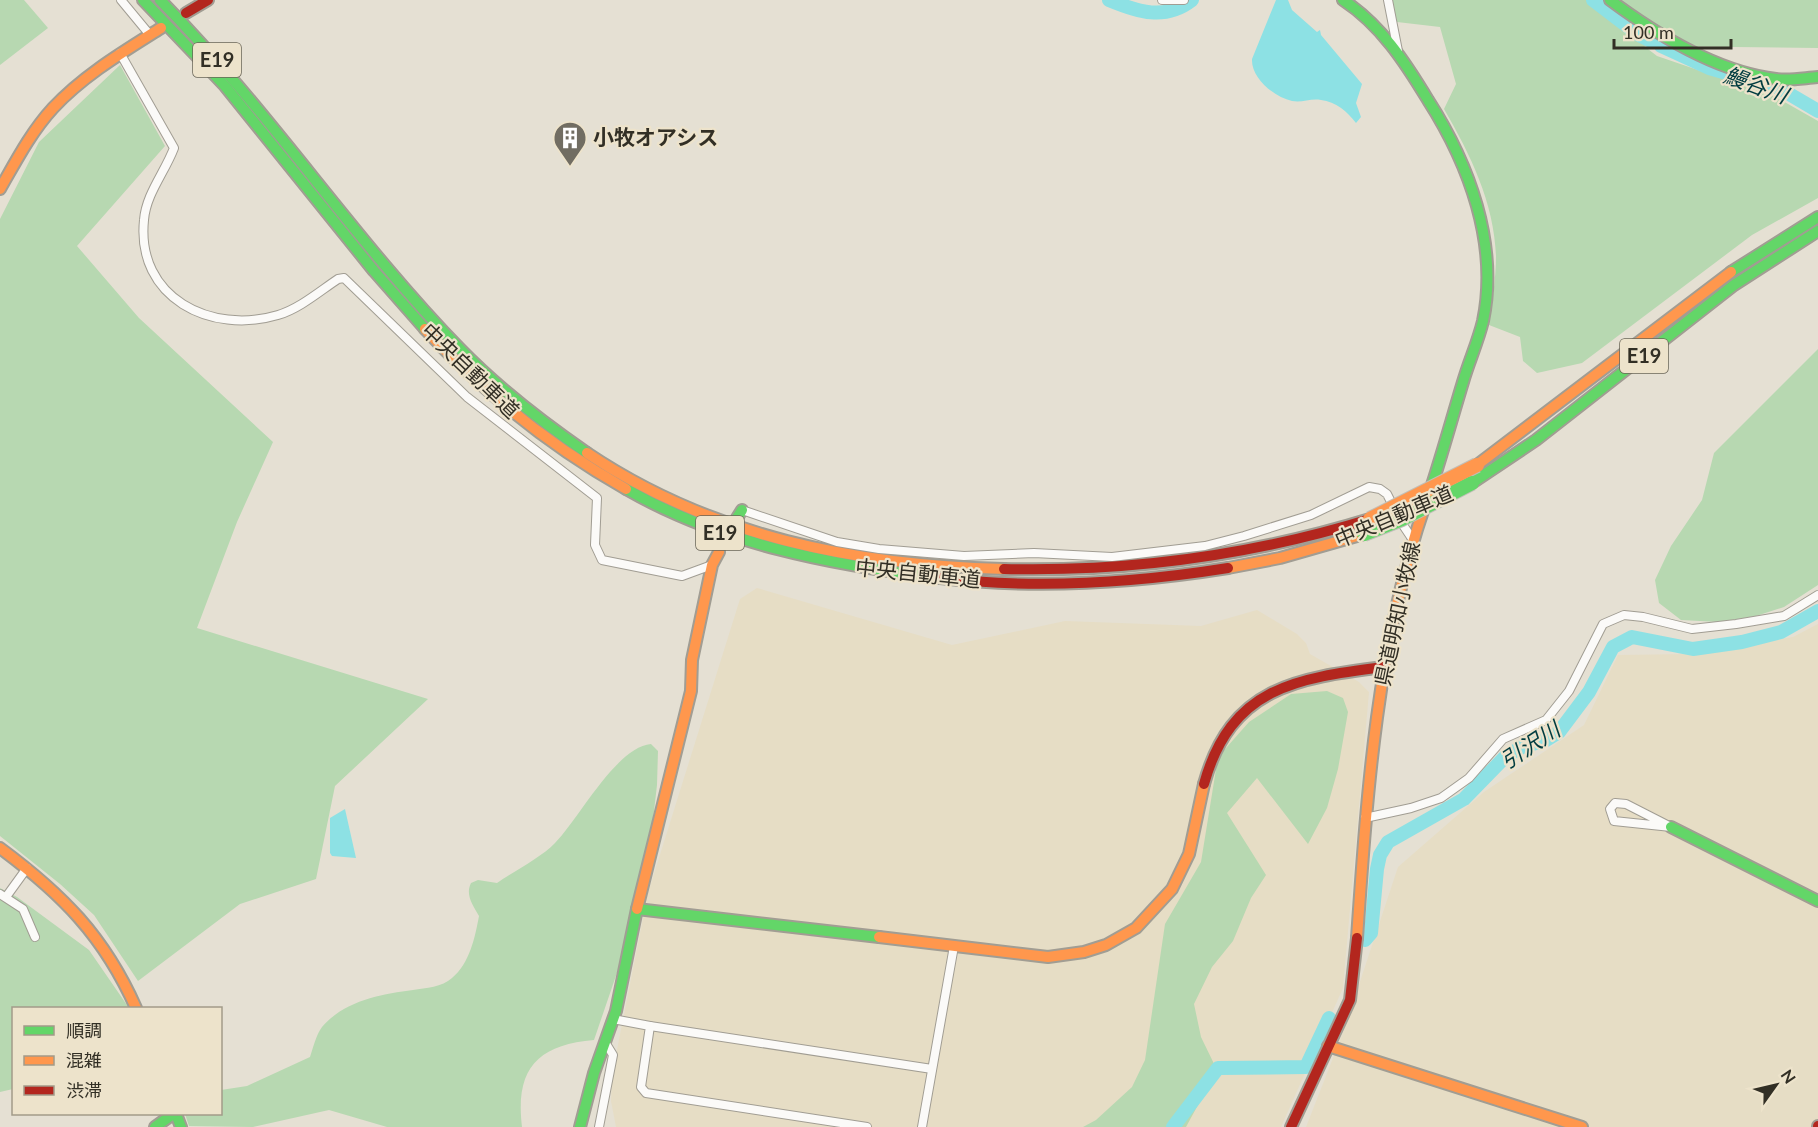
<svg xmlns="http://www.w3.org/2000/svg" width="1818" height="1127" viewBox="0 0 1818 1127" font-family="Lato,'Noto Sans JP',sans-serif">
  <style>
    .built { fill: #e6ddc5 }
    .green { fill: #b7d8b1 }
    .water { fill: #8de1e4 }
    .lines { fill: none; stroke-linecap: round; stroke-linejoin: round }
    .river { stroke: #8de1e4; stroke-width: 14 }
    .secondary-tunnel { stroke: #c1bdb0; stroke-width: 10; stroke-dasharray: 10 5; stroke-linecap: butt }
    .street-casing { stroke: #a19d93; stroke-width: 10 }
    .fast-casing { stroke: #a19d93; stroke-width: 14 }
    .slow-casing { stroke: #a19d93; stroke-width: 14 }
    .jam-casing { stroke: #a19d93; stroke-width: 14 }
    .street { stroke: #fbfaf8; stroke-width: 8 }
    .fast { stroke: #63d668; stroke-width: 10 }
    .slow { stroke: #ff974d; stroke-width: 10 }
    .jam { stroke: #b3261e; stroke-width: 10 }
    .fast-bridge-casing { stroke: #c1bfb8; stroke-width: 16; stroke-linecap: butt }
    .slow-bridge-casing { stroke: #c1bfb8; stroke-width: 16; stroke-linecap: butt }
    .fast-bridge { stroke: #63d668; stroke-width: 14 }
    .slow-bridge { stroke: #ff974d; stroke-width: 14 }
    .labels { text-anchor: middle; stroke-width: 4.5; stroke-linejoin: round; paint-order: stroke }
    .shield { fill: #ede3cb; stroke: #6a6557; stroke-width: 1.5 }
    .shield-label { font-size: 20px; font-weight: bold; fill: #322f25 }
    .poi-label { font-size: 21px; font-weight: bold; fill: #322f25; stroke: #ede3cb; text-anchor: start }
    .street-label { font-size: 21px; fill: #322f25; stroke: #ede3cb }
    .water-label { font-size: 22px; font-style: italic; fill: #003c40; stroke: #ede3cb }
  </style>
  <rect width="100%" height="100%" fill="#e5e0d3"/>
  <!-- built -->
  <g class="built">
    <polygon points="757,588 952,645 1065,621 1201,626 1257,610 1297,634 1306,643 1310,654 1359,682 1369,692 1343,988 1281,1127 616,1127 611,1101 612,1075 648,893 740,599"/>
    <polygon points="1818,624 1818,1127 1306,1127 1344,1030 1398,867 1484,792 1584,725 1618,655 1691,654 1793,637"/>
  </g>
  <!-- green -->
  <g class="green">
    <polygon points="0,0 24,0 48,28 0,65"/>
    <path d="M1392 0H1818V48L1644 46 1657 56 1774 96 1818 121V198L1752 235 1582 363 1537 373 1523 361 1520 337 1489 325C1492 302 1496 279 1496 256 1494 202 1470 154 1444 109L1456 84 1440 27 1397 22Z"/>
    <polygon points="120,65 165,146 77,246 139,318 273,442 237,522 197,628 428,699 335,786 316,879 240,904 138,981 94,915 60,884 0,836 0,219 39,142"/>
    <polygon points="1818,349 1818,585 1784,607 1756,616 1719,622 1681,620 1659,603 1655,580 1671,546 1702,500 1714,453"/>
    <polygon points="1327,691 1343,698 1348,712 1338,769 1327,808 1308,844 1257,778 1227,813 1266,875 1251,898 1233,941 1212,967 1194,1004 1201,1037 1217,1070 1186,1127 1083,1127 1096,1120 1132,1087 1145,1060 1165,924 1201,862 1218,757 1249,722 1291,694"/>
    <path d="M651 744 658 751 657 785 651 837 620 964 594 1040C537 1045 515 1069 522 1127H387L329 1110 253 1127 189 1126 185 1114H220L221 1090 247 1086 310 1057C313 1048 316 1035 322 1027 344 1001 381 994 413 990 426 988 442 987 452 978 470 963 475 937 479 916 473 905 465 895 471 883L478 880 497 883C514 871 542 857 555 843 579 819 616 747 651 744Z"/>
    <polygon points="0,888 17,897 89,950 129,1008 14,1008 13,1089 0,1092"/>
  </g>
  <!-- water -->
  <g class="water">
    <path d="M1276 0H1288L1292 10 1317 32 1320 30 1321 35 1362 84 1356 103 1361 117 1356 123C1347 111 1336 102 1321 100 1311 98 1302 103 1292 101 1274 97 1251 78 1252 59Z"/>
    <polygon points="345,809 356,858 332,856 330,853 330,818"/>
  </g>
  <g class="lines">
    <!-- river -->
    <g class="river">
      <path d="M1109 0C1138 12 1165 21 1192 0"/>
      <polyline points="1593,0 1631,29"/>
      <polyline points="1639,35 1653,42"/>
      <polyline points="1661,46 1709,68 1779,88 1818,111"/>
      <polyline points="1365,940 1371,933 1377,869 1380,855 1388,842 1464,799 1506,756 1522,747 1546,740 1559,732 1589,692 1613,647 1632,637 1693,649 1742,642 1781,632 1818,611"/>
      <polyline points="1173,1127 1218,1068 1306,1067 1329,1018"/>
    </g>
    <!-- secondary-tunnel -->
    <polyline class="secondary-tunnel" points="719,552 731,529"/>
    <!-- street casing -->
    <g class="street-casing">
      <g id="street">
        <polyline points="121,0 150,35"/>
        <polyline points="1162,0 1184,0"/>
        <polyline points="1388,0 1398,51"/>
        <path d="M120 53 174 148C165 172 146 194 144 220 136 298 211 335 278 315 299 309 320 291 338 279L344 278 467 397 597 498 595 545 602 560 682 576 712 565"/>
        <polyline points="742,510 837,542 879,549 964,556 1034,553 1112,557 1205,546 1244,536 1311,515 1369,487 1380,489 1387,494 1394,508"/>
        <polyline points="1399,519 1413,540"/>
        <polygon points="1615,803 1626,804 1671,827 1614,821 1610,809"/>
        <polyline points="1365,818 1411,808 1441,798 1469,778 1503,739 1546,720 1569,691 1603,624 1624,615 1643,617 1692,629 1736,624 1784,616 1818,595"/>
        <polyline points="0,894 23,909 35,937"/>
        <polyline points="6,897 27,868"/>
        <polyline points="613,1019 650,1026 641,1087 646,1093 867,1127"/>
        <polyline points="650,1026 932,1069"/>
        <polyline points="599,1127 613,1055 605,1042"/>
        <polyline points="922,1127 954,946"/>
      </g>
    </g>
    <!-- fast casing -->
    <g class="fast-casing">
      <g id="fast">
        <polyline points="143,0 225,86 374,271 425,329"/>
        <path d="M160 0C269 110 353 239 460 349 499 389 542 422 587 453"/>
        <path d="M1343 0C1381 25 1405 62 1428 100 1469 164 1499 244 1483 321 1478 342 1469 361 1463 382 1452 418 1442 455 1430 491"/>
        <path d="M1610 0C1657 35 1717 72 1776 79 1790 81 1804 78 1818 77"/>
        <polyline points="1731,272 1818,217"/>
        <polyline points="1472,483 1536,440 1734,285 1818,231"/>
        <path d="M626 489C722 544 831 565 940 578"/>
        <polyline points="737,518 742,510"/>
        <polyline points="1671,827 1818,901"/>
        <polyline points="176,1114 181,1127"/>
        <polyline points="155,1127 173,1114"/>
        <polyline points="580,1127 594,1073 616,1011 637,909 879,937"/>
      </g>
    </g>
    <!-- slow casing -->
    <g class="slow-casing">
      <g id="slow">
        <path d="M0 189C16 161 31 132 53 108 84 75 123 52 161 28"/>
        <path d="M425 329C484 393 550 446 626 489"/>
        <path d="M587 453C712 537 856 565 1004 569"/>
        <polyline points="1477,465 1731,272"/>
        <polyline points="1228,568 1280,558 1364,534"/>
        <path d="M0 848C62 894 104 936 136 1008"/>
        <polyline points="637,909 691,691 692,660 712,565 719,552"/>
        <polyline points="879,937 1048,957 1084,952 1106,945 1136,928 1172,889 1189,854 1204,784"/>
        <path d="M1357 938C1367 793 1377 644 1425 505"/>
        <polyline points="1328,1046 1582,1127"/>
      </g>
    </g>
    <!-- jam casing -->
    <g class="jam-casing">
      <g id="jam">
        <polyline points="186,13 208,0"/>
        <path d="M1004 569C1129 572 1250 556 1370 519"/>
        <path d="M940 578C1034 589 1134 583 1228 568"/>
        <path d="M1204 784C1231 687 1296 678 1384 667"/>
        <polyline points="1818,1126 1818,1127"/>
        <polyline points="1291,1127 1350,1000 1357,938"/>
      </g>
    </g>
    <!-- street -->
    <use href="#street" class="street"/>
    <!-- fast -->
    <use href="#fast" class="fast"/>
    <!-- slow -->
    <use href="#slow" class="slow"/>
    <!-- jam -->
    <use href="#jam" class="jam"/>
    <!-- fast-bridge casing -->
    <g class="fast-bridge-casing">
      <polyline id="fast-bridge" points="1364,534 1402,519 1472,483"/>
    </g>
    <!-- slow-bridge casing -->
    <g class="slow-bridge-casing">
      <polyline id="slow-bridge" points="1370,519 1477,465"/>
    </g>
    <!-- fast-bridge -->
    <use href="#fast-bridge" class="fast-bridge"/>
    <!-- slow-bridge -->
    <use href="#slow-bridge" class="slow-bridge"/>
  </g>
  <!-- icons -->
  <defs>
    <g id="building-pin" transform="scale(1.725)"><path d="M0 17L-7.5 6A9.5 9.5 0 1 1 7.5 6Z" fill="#716d62" stroke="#ede3cb"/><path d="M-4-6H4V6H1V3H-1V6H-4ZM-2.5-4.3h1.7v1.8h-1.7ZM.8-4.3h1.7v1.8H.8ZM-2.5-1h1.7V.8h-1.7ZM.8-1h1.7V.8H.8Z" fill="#fff"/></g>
  </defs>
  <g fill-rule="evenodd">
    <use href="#building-pin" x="570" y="138"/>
  </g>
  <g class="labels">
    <!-- shield labels -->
    <g class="shield">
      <rect x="193" y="43" width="48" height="34" rx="4.5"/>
      <rect x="1620" y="339" width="48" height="34" rx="4.5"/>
      <rect x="696" y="516" width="48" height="34" rx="4.5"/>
    </g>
    <g class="shield-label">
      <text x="217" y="67">E19</text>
      <text x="1644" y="363">E19</text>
      <text x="720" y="540">E19</text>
    </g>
    <!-- poi labels -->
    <g class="poi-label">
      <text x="593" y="145">小牧オアシス</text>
    </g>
    <!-- street labels -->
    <g class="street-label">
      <text transform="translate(470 371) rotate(44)" y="7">中央自動車道</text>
      <text transform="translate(1394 517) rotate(-23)" y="7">中央自動車道</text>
      <text transform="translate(918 574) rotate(6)" y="7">中央自動車道</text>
      <text transform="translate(1398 614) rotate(-78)" y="7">県道明知小牧線</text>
    </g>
    <!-- water labels -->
    <g class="water-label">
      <text transform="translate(1756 85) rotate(20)" y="8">鰻谷川</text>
      <text transform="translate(1530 745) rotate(-33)" y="8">引沢川</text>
    </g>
  </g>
  <!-- legend -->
  <rect x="12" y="1007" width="210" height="108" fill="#ede3cb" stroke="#a29b89" stroke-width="1.5"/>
  <rect x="24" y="1026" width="30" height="9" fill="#63d668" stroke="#a29b89" stroke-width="1.5"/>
  <text x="66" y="1037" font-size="18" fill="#322f25">順調</text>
  <rect x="24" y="1056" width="30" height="9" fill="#ff974d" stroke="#a29b89" stroke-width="1.5"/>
  <text x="66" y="1067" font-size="18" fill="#322f25">混雑</text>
  <rect x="24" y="1086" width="30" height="9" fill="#b3261e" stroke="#a29b89" stroke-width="1.5"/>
  <text x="66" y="1097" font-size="18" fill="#322f25">渋滞</text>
  <!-- north arrow -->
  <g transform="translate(1776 1085) rotate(56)" stroke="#ede3cb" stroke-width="4.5" paint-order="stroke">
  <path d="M0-4.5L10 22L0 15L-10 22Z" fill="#322f25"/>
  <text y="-9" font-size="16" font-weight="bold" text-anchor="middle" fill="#322f25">N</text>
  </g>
  <!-- scale -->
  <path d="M1614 39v9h117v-9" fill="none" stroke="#322f25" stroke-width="3"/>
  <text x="1623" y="39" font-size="18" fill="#322f25" stroke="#ede3cb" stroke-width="4.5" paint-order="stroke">100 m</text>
</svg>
